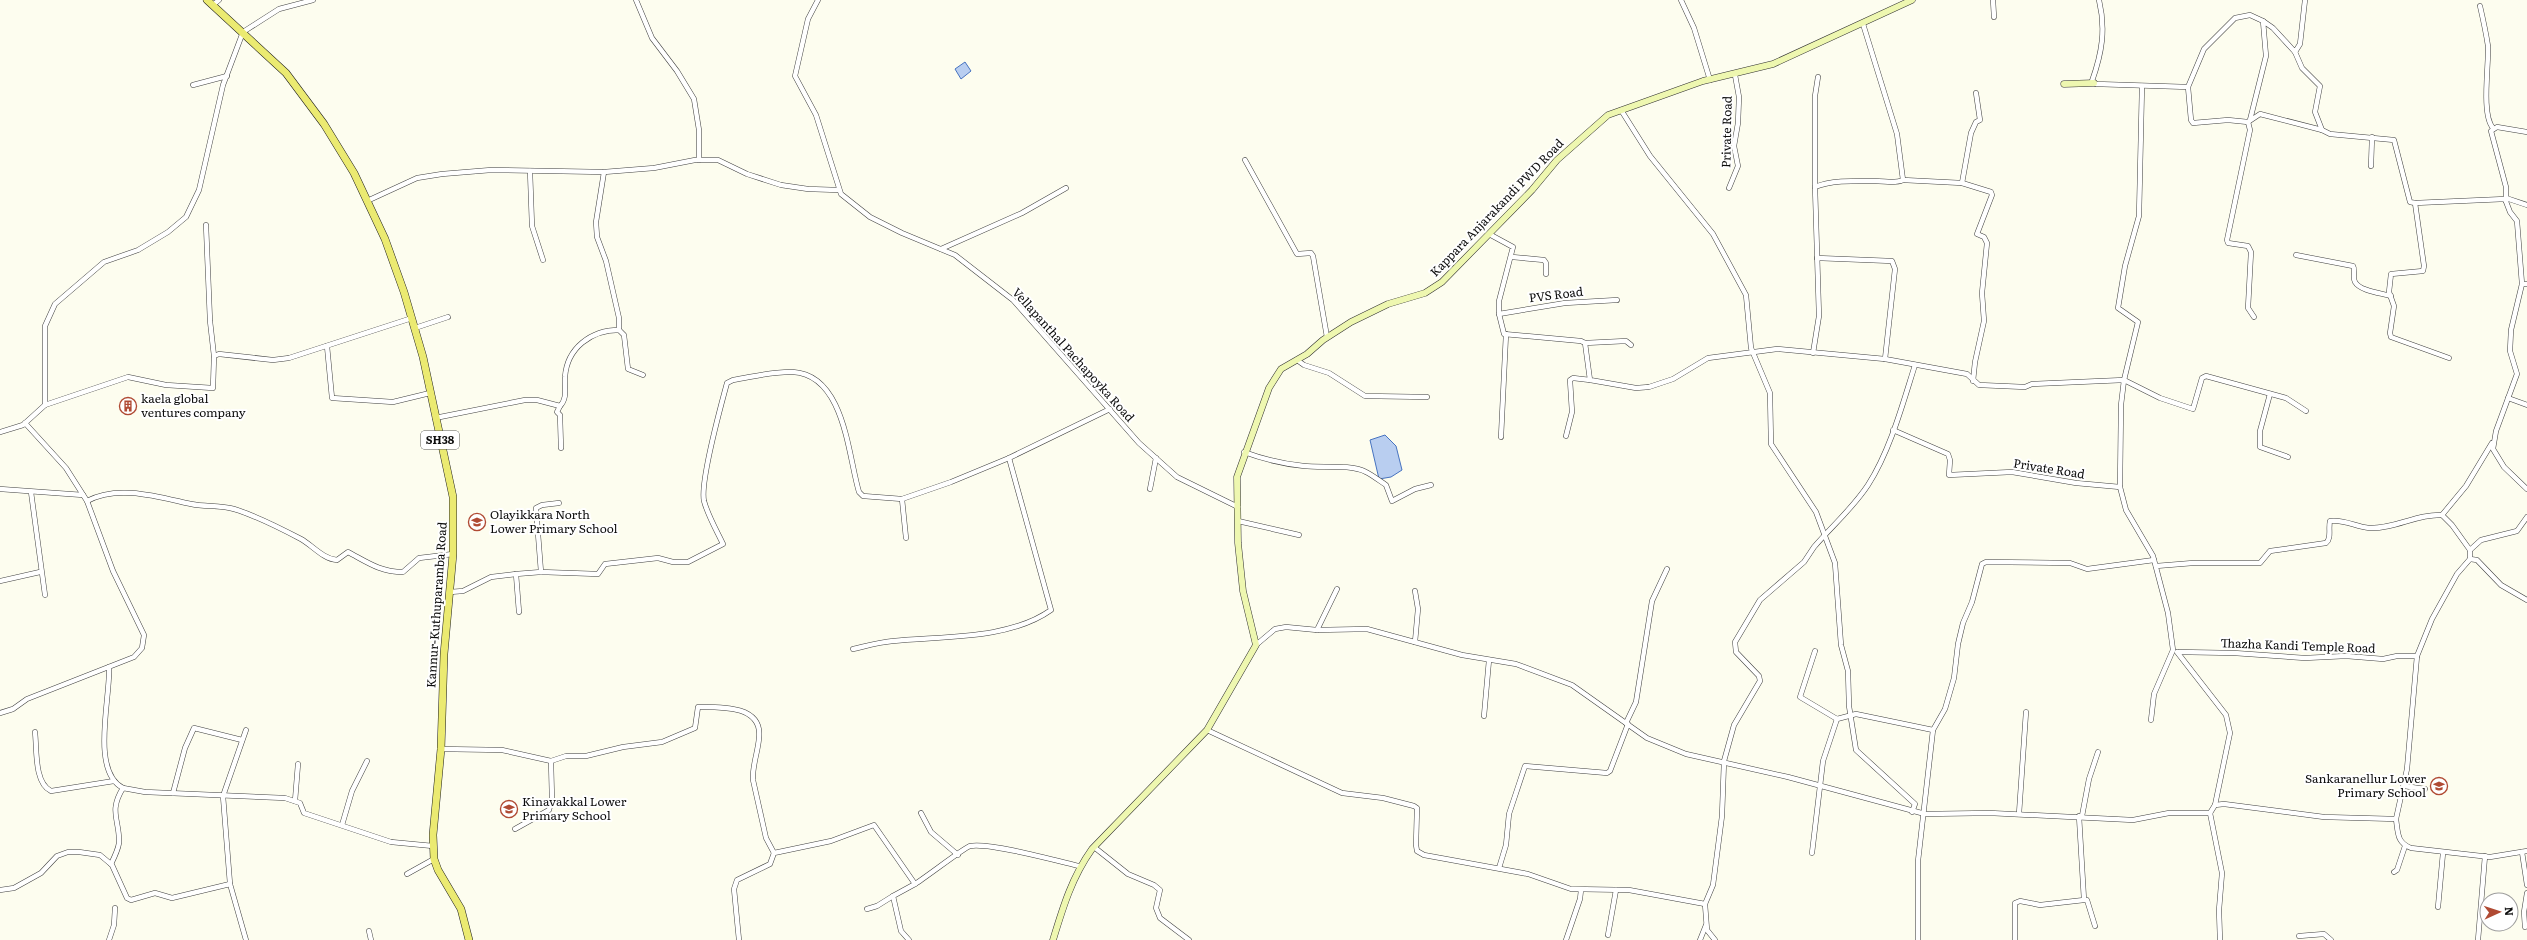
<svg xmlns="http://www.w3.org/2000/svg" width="2527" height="940" viewBox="0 0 2527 940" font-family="Literata,serif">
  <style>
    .water { fill: #b9cef0; stroke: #4773c0 }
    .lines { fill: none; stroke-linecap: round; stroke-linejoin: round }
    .street-casing { stroke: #404040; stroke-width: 5.5 }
    .secondary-casing { stroke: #2f2f2f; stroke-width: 7 }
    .primary-casing { stroke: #1e1e1e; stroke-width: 8 }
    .street { stroke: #fff; stroke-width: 4.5 }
    .secondary { stroke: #eef7b0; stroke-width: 6 }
    .primary { stroke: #ebea71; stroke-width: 7 }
    .labels { text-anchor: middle; stroke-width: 4; stroke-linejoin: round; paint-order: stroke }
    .shield { fill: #fff; stroke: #565656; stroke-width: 1 }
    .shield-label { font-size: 11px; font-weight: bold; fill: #0d0d0d }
    .street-label { font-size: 12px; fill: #0d0d0d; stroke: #fff }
    .poi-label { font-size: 12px; fill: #0d0d0d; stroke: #fff; text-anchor: start }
  </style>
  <rect width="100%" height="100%" fill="#fdfdef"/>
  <!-- water -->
  <g class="water">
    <polygon points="965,62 971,71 961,79 955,69"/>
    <polygon points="1385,435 1396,446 1402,470 1391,477 1379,479 1370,440"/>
  </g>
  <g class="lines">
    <!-- street casing -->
    <g class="street-casing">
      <g id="street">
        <polyline points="636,0 652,38 677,71 694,99 699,130 699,160"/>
        <polyline points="818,0 808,19 795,76 816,115 841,194 870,217 902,233 955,255 1013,300 1139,443 1177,477 1238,507"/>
        <polyline points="1681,0 1694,28 1710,80"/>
        <polyline points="1993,0 1994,17"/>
        <path d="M2099 0C2106 29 2102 53 2092 81L2096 84 2188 87 2204 49 2235 18 2250 15 2263 21"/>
        <polyline points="213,5 219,0"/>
        <path d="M2480 6C2483 19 2486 33 2488 46 2489 64 2481 115 2493 128"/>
        <polyline points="2295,52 2302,68 2320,86 2315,112 2322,130 2330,134 2394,140 2410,202 2415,203 2505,199 2510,212 2517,221 2522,284 2527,284"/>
        <polyline points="193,85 227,76"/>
        <polyline points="2142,86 2139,216 2125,266 2118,308 2138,322 2124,380 2121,405 2120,487 2126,510 2153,556 2168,613 2173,650 2154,694 2151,720"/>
        <polyline points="2188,87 2191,120 2193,123 2228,120 2248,122 2260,114 2322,130"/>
        <polyline points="1621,110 1650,156 1713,234 1746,295 1751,348 1770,393 1771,444 1816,512 1835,563 1841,645 1848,671 1849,706 1856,750 1915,804 1912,812"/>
        <polyline points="2250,120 2266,56 2263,21 2273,28 2295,52 2300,44 2305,0"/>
        <polyline points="2248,122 2250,130 2227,240 2228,243 2248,246 2251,252 2248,308 2254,317"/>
        <polyline points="1245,160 1297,254 1311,253 1313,256 1327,337"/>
        <polyline points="2371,166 2372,137"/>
        <polyline points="530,171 532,226 543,260"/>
        <polyline points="604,172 596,222 597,237 606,261 619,318 619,330"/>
        <polyline points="1903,180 1962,183 1991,192 1992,195 1977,234 1984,237 1987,243 1982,293 1984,321 1975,362 1973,381"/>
        <polyline points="1962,183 1971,133 1976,122 1980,120 1976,93"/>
        <polyline points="1815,187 1815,96 1818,77"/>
        <polyline points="1729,188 1738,166 1734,146 1738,123 1739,97 1735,75"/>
        <polyline points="2506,198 2527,205"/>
        <polyline points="367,201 417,178 442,174 491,170 604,172 654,168 695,160 718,160 747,174 781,185 808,189 838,190"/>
        <polyline points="2506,201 2506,187 2491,131 2497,127 2527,132"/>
        <polyline points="2415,203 2424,266 2423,271 2391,274 2389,292 2394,306 2390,333 2391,337 2449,358"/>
        <polyline points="206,225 210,321 214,356"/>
        <polyline points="1489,234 1513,247 1499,301 1499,314 1504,334 1581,341 1585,343 1590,380 1636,388 1649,387 1673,379 1708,358 1777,349 1885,359 1967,374 1979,385 2025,387 2032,384 2124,380 2160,398 2193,409 2202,378 2206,376 2286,398 2306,411"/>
        <polyline points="941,249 1022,213 1066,188"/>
        <path d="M2296 255 2353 266C2356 271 2352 277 2355 282 2360 291 2381 293 2391 296"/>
        <polyline points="1512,257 1544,260 1546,263 1546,274"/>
        <polyline points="1817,258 1892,261 1895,269 1885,359"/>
        <polyline points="2522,284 2511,330 2510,351 2517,374 2496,431 2493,449 2504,467 2527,489"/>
        <polyline points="1499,314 1565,303 1617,300"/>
        <polyline points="415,328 448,317"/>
        <polyline points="1585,343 1626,341 1631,345"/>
        <polyline points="327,346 332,398 393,402 430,393"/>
        <path d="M1813 353 1819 316 1815 187C1832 180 1857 181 1875 181 1885 181 1895 184 1903 180L1897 134 1863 24"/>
        <polyline points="1297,360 1304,365 1329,373 1365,396 1427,397"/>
        <polyline points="2270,394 2260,431 2260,447 2288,457"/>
        <polyline points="2508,398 2527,405"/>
        <polyline points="45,405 128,377 166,385 213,388 214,356 219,354 273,360 289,358 412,318"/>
        <polyline points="560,406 557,412 560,415 561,448"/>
        <path d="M435 418 525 400H537L560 406C568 398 564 387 565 377 567 348 591 330 619 330L624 335 628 369 643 375"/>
        <polyline points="1893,430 1948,454 1950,460 1949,475 2012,472 2076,483 2120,487"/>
        <polyline points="0,432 23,425 45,405 45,326 55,304 104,262 138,250 168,232 186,217 199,190 223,85 243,32 279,9 313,0"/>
        <polyline points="1566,436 1572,412 1570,380 1573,378 1590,380"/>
        <polyline points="1501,437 1506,334"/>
        <path d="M1244 452C1263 459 1284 464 1304 466 1321 468 1351 464 1366 472 1372 475 1380 481 1386 485L1392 501 1415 489 1431 485"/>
        <polyline points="0,489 83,495"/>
        <polyline points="1150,489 1156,458"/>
        <polyline points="31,492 45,595"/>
        <polyline points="902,499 906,538"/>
        <path d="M87 501C118 484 159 497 191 504 205 507 220 505 234 509 254 515 282 529 301 539 312 545 323 559 337 560L348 552C367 562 380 572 403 572L419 558 453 554"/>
        <polyline points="1238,521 1299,535"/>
        <polyline points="2470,550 2452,525 2442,515 2466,486 2492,443"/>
        <polyline points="2470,559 2477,560 2501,585 2527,600"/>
        <path d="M2156 566 2193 563H2260L2270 551 2326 543C2332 538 2328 529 2330 521 2344 519 2356 527 2369 528 2395 529 2416 514 2442 515"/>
        <polyline points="541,572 536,508 542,505 559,503"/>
        <polyline points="516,574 519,612"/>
        <polyline points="0,581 40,572"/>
        <path d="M450 592 463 591 491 577 516 574 541 572 598 574 605 564 658 558 673 562H688L723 544C717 531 708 516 704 501 700 483 721 405 727 383L733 380C752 377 774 371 793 372 845 375 848 456 859 492L863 496 902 499 951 482 1009 458 1110 409"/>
        <polyline points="1317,630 1337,589"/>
        <polyline points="1415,642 1418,609 1415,591"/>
        <polyline points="1256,645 1275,629 1286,627 1317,630 1367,629 1462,655 1516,664 1572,685 1647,738 1686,754 1788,777 1925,814 1990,813 2133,820 2169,813 2210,813 2222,873 2219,910 2220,940"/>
        <path d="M853 649C866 646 880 642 893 641 942 636 1009 640 1051 610L1009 458"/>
        <polyline points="1815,651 1800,697 1837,719 1856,714 1933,730"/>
        <polyline points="2177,652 2226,715 2230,733 2215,805"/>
        <polyline points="2178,652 2234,653 2305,658 2346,656 2383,659 2397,656 2417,656"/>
        <path d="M109 667C111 696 90 771 123 788"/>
        <polyline points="0,713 13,709 27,699 134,657 142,648 144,635 113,571 87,501 66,468 25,423"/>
        <polyline points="1484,716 1489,660"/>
        <polyline points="1626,723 1636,702 1652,601 1667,569"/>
        <polyline points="1207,730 1342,793 1383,798 1414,806 1417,808 1416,845 1417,851 1424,855 1528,874 1571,889 1629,890 1705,904"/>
        <path d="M35 732C37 749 34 783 51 791L114 781"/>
        <path d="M441 749 502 750 551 761 566 756H586L623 747 662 742 695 728 698 707C720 707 763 705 759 738 758 752 752 766 753 780L766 838 774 853"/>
        <polyline points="2404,786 2425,789"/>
        <polyline points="173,793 185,748 194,728 242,740"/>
        <polyline points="295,801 298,764"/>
        <polyline points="921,813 931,832 958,855"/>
        <polyline points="2210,813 2215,805 2224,804 2324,817 2396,819 2407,769 2417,656 2432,619 2457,574 2470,559 2470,550 2481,540 2517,531 2527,517"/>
        <polyline points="2019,814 2026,712"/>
        <polyline points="2079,816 2084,900 2087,900 2095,926"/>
        <polyline points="2082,816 2089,779 2098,752"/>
        <path d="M2396 819C2398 833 2397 843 2411 848L2490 857 2527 851"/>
        <polyline points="342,825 352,791 367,761"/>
        <polyline points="515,829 549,810 552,799 551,761"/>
        <polyline points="1094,847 1128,874 1154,885 1160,890 1156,908 1160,918 1189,940"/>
        <polyline points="2522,852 2527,885"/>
        <polyline points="1812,853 1823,761 1837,719"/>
        <path d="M111 864C114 858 118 850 119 843 120 820 108 812 123 788L145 792 285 798 300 803 304 813 391 842 433 846"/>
        <polyline points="1499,868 1506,845 1509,814 1525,766 1607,773 1610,771 1628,724"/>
        <polyline points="2394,872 2397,870 2405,846"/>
        <polyline points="407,874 434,859"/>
        <polyline points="230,884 223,796 246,730"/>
        <path d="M915 884C925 878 965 847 970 846 989 842 1058 861 1079 866"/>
        <polyline points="0,890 14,888 41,873 57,856 68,852 79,852 100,855 112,865 127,898 131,900 155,893 172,898 230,884 246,940"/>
        <polyline points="2438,907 2443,853"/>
        <polyline points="867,909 877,906 893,896"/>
        <polyline points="2525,927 2524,912 2527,893"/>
        <polyline points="369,931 371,940"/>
        <polyline points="1608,935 1616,890"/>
        <polyline points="2299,936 2324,934 2331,940"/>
        <polyline points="109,940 114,925 115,908"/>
        <polyline points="739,940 734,889 737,880 770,864 774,853 831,841 874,825 915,884 893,896 901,931 909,940"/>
        <polyline points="1566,940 1580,899 1581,890"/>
        <polyline points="1700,940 1706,925"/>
        <path d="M1715 940 1707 930 1705 904 1713 885 1722 816 1724 761 1734 725 1760 681 1759 676 1736 652 1735 642 1760 600 1804 562 1814 547C1832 526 1853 508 1868 485 1890 451 1903 403 1915 365"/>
        <polyline points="1918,940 1918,861 1933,730 1945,709 1954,678 1958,644 1963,623 1972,602 1982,564 1986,562 2070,563 2087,569 2154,560"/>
        <polyline points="2015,940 2015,903 2020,901 2040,905 2084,900"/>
        <polyline points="2478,940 2485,856"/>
      </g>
    </g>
    <!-- secondary casing -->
    <g class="secondary-casing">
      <g id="secondary">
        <polyline points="2064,84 2094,83"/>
        <path d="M1053 940C1063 907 1072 877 1092 849L1207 730 1256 645 1243 591 1238 543 1237 477 1269 388 1281 369 1307 354 1323 340 1351 322 1388 304 1425 293 1442 282 1532 190 1557 160 1608 115 1703 81 1773 64 1912 0"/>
      </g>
    </g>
    <!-- primary casing -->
    <g class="primary-casing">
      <polyline id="primary" points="207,0 286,73 324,124 354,173 385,239 404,292 423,357 453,497 453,554 444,654 441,749 433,835 434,859 438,870 461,909 469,940"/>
    </g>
    <!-- street -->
    <use href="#street" class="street"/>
    <!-- secondary -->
    <use href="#secondary" class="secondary"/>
    <!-- primary -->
    <use href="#primary" class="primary"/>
  </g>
  <!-- icons -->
  <defs>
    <g id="building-ring" transform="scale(0.9)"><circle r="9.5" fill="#fff" stroke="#b04a33" stroke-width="1.5"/><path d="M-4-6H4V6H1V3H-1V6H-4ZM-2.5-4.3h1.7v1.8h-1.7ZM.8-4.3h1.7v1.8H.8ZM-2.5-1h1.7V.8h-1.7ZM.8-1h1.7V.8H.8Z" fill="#b04a33"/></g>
    <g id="school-ring" transform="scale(0.9)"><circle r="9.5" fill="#fff" stroke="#b04a33" stroke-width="1.5"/><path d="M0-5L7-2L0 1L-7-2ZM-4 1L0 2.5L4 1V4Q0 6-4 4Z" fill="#b04a33"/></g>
  </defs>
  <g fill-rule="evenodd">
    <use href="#building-ring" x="128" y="406"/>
    <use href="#school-ring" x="477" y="522"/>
    <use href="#school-ring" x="2439" y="786"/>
    <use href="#school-ring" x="509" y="809"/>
  </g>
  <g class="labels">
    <!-- shield labels -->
    <rect class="shield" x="421" y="431" width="38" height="18" rx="3"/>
    <g class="shield-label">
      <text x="440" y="444">SH38</text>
    </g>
    <!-- street labels -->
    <g class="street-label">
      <text transform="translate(1727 132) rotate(-89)" y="4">Private Road</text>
      <text transform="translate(1497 208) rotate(-46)" y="4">Kappara Anjarakandi PWD Road</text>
      <text transform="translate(1556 295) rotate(-7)" y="4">PVS Road</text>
      <text transform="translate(1073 355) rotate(48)" y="4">Vellapanthal Pachapoyka Road</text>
      <text transform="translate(2049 469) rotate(9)" y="4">Private Road</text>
      <text transform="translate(437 605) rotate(-86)" y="4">Kannur-Kuthuparamba Road</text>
      <text transform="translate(2298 646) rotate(2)" y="4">Thazha Kandi Temple Road</text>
    </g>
    <!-- poi labels -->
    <g class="poi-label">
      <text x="141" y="403">kaela global<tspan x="141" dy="14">ventures company</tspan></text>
      <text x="490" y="519">Olayikkara North<tspan x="490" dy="14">Lower Primary School</tspan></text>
      <text x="2426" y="783" text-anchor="end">Sankaranellur Lower<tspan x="2426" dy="14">Primary School</tspan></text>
      <text x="522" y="806">Kinavakkal Lower<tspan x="522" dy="14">Primary School</tspan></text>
    </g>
  </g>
  <!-- north arrow -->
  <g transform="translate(2499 912) rotate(87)"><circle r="19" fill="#ffffff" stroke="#9e9e9e"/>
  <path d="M0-3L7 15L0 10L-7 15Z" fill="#b04a33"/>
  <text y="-6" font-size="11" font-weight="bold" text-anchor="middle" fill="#0d0d0d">N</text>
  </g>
</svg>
